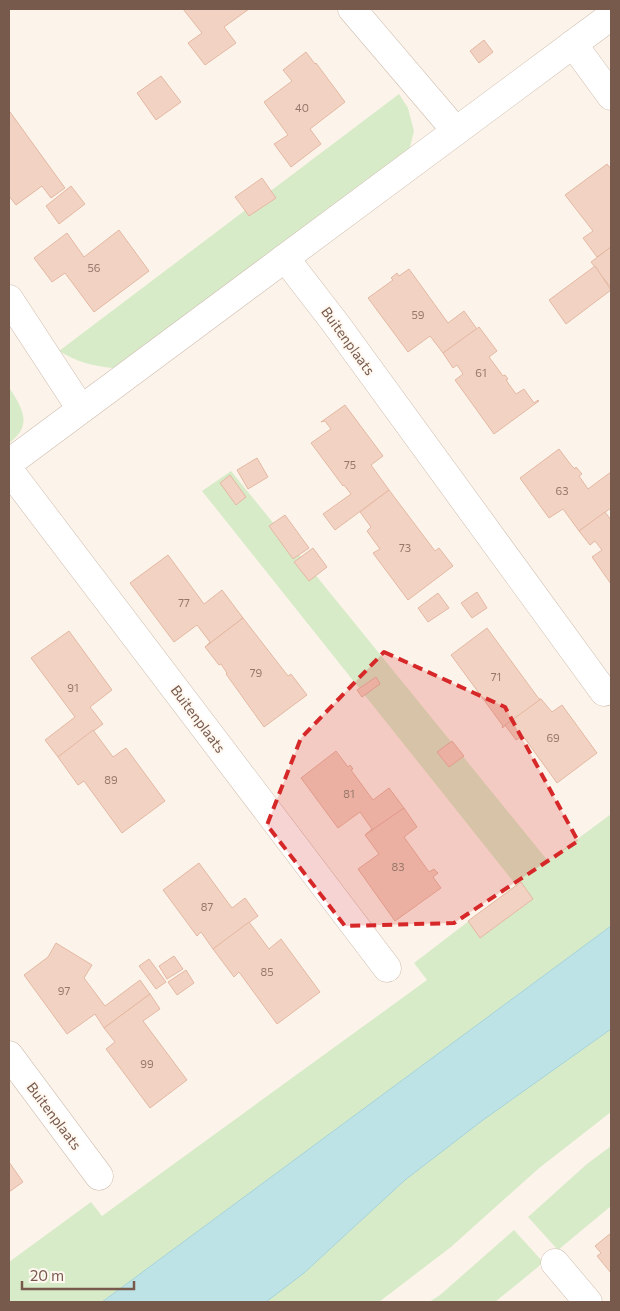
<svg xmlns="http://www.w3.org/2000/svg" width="620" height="1311" viewBox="0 0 620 1311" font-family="Commissioner,sans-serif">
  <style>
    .green { fill: #d8ebc8 }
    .water { fill: #bee3e7; stroke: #a4d3d8 }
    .building { fill: #f2d2c2; stroke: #e4b8a3 }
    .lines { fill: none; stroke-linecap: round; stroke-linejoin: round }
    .minor-casing { stroke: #cfbcaf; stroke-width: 29 }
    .minor { stroke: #fff; stroke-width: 28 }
    .marked { fill: #d62828; fill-opacity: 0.2; stroke: #d62828; stroke-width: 4; stroke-dasharray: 10 6; stroke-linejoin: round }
    .labels { text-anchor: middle; stroke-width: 4; stroke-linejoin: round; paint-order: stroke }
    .number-label { font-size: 11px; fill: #96786a }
    .street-label { font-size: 14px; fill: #785a4d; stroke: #fff8f1 }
  </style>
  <rect width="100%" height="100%" fill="#fcf4ea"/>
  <!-- green -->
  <g class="green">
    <path d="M399 94 408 108 414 131 409 151 113 368C93 366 77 362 59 351Z"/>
    <path d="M9 387C22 408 34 425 9 443Z"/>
    <polygon points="231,471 548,861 611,814 611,926 102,1302 9,1302 9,1262 91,1202 102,1216 427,980 414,963 516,885 202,491"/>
    <polygon points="611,1029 611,1112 538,1169 451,1247 379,1302 266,1302 304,1273 405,1180 483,1120"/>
    <polygon points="611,1146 611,1206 558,1250 528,1217 587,1164"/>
    <polygon points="514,1230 543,1262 538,1267 495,1302 429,1302 440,1295"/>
  </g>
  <!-- water -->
  <polygon class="water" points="611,926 611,1029 483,1120 405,1180 304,1273 266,1302 102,1302"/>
  <!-- building -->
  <g class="building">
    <polygon points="183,9 249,9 224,27 236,43 205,65 188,43 202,33"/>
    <polygon points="484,40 493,52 479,63 470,51"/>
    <polygon points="306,52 315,64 316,63 345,102 310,129 321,144 291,167 274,144 288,135 264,102 292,81 283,70"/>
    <polygon points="161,76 181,102 156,120 137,93"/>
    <polygon points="10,112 65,188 51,198 42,186 16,205 9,196 9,113"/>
    <polygon points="607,164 611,169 611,247 597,257 583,238 593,231 565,195"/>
    <polygon points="262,178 276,198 249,216 235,197"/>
    <polygon points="71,186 85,204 59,224 46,206"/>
    <polygon points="119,230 149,271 94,312 65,273 52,282 34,258 67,233 84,257"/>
    <polygon points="611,247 611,288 591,262"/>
    <polygon points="595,266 611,290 566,324 549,300"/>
    <polygon points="409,269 448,323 464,311 477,329 443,353 430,336 408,352 368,298 393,280 391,278 397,273 399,276"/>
    <polygon points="479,327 497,351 489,357 503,376 505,375 508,379 506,380 516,394 524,389 534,403 538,400 539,401 494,434 455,380 463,374 457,365 453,368 443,353"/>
    <polygon points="345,405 383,456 371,465 389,490 335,530 323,514 351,494 344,485 343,486 311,443 331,429 325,421 321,422"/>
    <polygon points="559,449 571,465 575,469 576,467 582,474 579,476 588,489 611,472 611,508 579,531 563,509 549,518 520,478"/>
    <polygon points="257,458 268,477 248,489 237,470"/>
    <polygon points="230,475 246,497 236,505 220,483"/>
    <polygon points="389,490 435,551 439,548 453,566 408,600 373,553 380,549 367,531 371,527 360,512"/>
    <polygon points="605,512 611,520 611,584 592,557 602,550 595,541 590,545 579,531"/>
    <polygon points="285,515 309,548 293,559 269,526"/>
    <polygon points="313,548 327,567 309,581 294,562"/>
    <polygon points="168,555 204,604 222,590 243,618 205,647 210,642 197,625 174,642 130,583"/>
    <polygon points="477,592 487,608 472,618 461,603"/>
    <polygon points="438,593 449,608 428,622 418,608"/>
    <polygon points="243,618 288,676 291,674 307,695 264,727 226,674 227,673 221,664 219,665 205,647"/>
    <polygon points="487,628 539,699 541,699 502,728 503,726 451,655"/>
    <polygon points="69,631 112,690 90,707 103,724 58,757 45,740 75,717 31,658"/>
    <polygon points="376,677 380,684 362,697 357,690"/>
    <polygon points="541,699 552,712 562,705 597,753 557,783 523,736 516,740 505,725"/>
    <polygon points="93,730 113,757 126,748 165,801 122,833 84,781 78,785 58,757"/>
    <polygon points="452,741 464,756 449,767 437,752"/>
    <polygon points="336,751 348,767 350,765 353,769 351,770 373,800 389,788 404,808 365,835 372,829 360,812 338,828 301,778"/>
    <polygon points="404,808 417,827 404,837 429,872 434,869 438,873 433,877 441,888 395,921 358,869 379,854 365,835"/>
    <polygon points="199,863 232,908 245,898 258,916 213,949 201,932 197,936 163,890"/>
    <polygon points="521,882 533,899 480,938 468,921"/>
    <polygon points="249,922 269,949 281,939 320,992 277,1024 239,972 234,977 213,949"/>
    <polygon points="56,943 92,965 84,978 105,1006 140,980 150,994 104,1028 95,1014 67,1034 24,975 48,957"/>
    <polygon points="174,956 183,969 167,979 159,966"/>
    <polygon points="149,959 166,982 156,989 139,966"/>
    <polygon points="186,970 194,983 177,995 168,982"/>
    <polygon points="150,994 160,1009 143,1021 187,1080 150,1108 106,1049 115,1042 104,1028"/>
    <polygon points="9,1162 23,1182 9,1192"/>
    <polygon points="611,1233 611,1273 597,1256 601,1253 595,1246"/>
  </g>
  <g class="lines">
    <!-- minor casing -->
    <g class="minor-casing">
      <g id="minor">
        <polyline points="352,9 456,131"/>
        <polyline points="573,44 611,96"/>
        <polyline points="285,258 336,324 604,692"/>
        <polyline points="9,299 81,409"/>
        <polyline points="9,463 611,16"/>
        <polyline points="9,470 387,968"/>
        <polyline points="9,1055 99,1176"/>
        <polyline points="555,1263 588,1302"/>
      </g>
    </g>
    <!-- minor -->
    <use href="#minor" class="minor"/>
  </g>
  <!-- marked area -->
  <path class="marked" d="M384 652 505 707 578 841 454 923 345 926 267 825 301 738Z"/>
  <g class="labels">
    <!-- number labels -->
    <g class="number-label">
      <text x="302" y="112">40</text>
      <text x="94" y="272">56</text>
      <text x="418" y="319">59</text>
      <text x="481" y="377">61</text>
      <text x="350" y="469">75</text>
      <text x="562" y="495">63</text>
      <text x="405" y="552">73</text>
      <text x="184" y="607">77</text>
      <text x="256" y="677">79</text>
      <text x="496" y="681">71</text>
      <text x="73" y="692">91</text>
      <text x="553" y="742">69</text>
      <text x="111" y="784">89</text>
      <text x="349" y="798">81</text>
      <text x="398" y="871">83</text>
      <text x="207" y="911">87</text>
      <text x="267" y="976">85</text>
      <text x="64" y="995">97</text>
      <text x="147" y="1068">99</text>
    </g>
    <!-- street labels -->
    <g class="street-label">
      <text transform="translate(348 341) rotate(54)" y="5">Buitenplaats</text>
      <text transform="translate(198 719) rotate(53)" y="5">Buitenplaats</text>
      <text transform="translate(54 1116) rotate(53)" y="5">Buitenplaats</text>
    </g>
  </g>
  <!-- border -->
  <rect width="620" height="1311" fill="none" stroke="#785a4d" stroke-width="20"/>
  <!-- scale -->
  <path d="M22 1281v8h112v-8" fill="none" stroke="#785a4d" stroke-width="2.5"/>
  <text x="30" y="1281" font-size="15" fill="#785a4d" stroke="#fff8f1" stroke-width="4" paint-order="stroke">20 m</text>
</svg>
